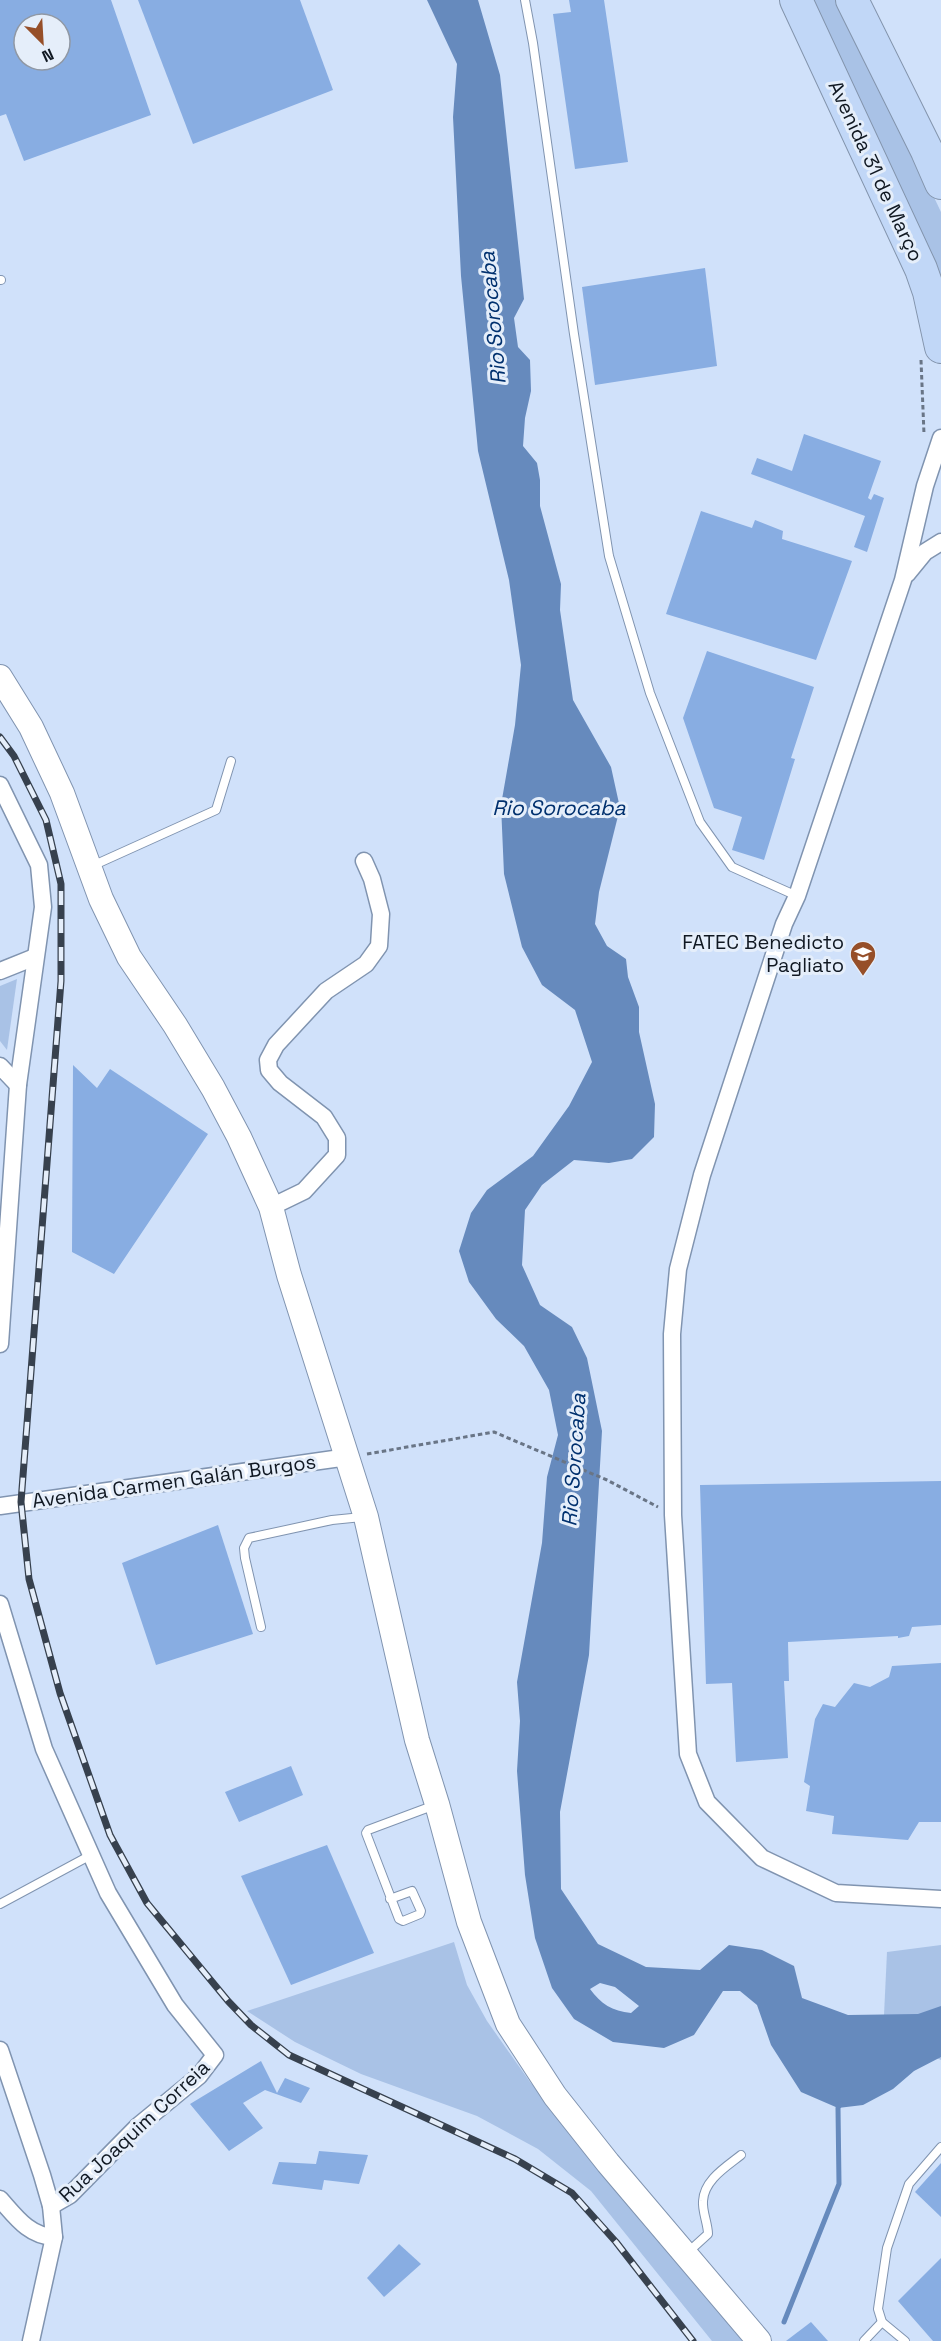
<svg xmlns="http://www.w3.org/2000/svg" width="941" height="2341" viewBox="0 0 941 2341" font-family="'Space Grotesk',sans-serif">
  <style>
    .green { fill: #a9c2e6 }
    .water { fill: #668abd; fill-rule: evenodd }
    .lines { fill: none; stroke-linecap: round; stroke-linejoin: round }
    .stream { stroke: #668abd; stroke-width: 5 }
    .building { fill: #88ade2; fill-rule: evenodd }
    .lane-casing { stroke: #8094b0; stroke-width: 10 }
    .street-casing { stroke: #8094b0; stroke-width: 19 }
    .secondary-casing { stroke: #8094b0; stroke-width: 26 }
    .highway-casing { stroke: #8394ac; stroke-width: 34 }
    .path { stroke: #697586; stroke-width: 3; stroke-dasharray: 4.5 3; stroke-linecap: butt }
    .lane { stroke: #fff; stroke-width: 8 }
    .street { stroke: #fff; stroke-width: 16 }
    .secondary { stroke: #fff; stroke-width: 24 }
    .highway { stroke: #c1d7f7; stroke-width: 32 }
    .rail-casing { stroke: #37414e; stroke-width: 7 }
    .rail { stroke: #e5eefa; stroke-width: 4.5; stroke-dasharray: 14; stroke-linecap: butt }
    .labels { text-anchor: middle; stroke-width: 6; stroke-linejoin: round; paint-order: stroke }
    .street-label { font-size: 20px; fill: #101822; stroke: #e5eefa }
    .poi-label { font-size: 20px; fill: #101822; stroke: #e5eefa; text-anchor: end }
    .water-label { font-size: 21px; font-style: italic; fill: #00306e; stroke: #e5eefa }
  </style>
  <rect width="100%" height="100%" fill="#d0e1fa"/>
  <!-- green -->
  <g class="green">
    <polygon points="811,0 840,0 941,212 941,287"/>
    <polygon points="17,979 7,1050 0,1041 0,986"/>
    <polygon points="454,1942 467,1985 487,2021 530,2082 751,2341 712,2341 591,2191 538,2149 477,2116 361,2074 295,2042 247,2011"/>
    <polygon points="941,1945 941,2060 905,2044 884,2015 887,1952"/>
  </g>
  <!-- water -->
  <path class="water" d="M427 0H478L500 75 524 299 514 318 518 347 530 360 531 391 525 418 523 446 537 463 540 480V506L561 584 560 610 573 700 611 767 620 808 599 892 595 924 607 946 626 959 628 977 639 1007V1032L655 1104 654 1137 632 1159 609 1163 574 1160 542 1185 525 1210 522 1265 540 1305 572 1327 587 1358 602 1431 589 1655 560 1812 561 1889 598 1944 646 1967 700 1970 729 1945 762 1950 794 1966 802 1998 848 2015 918 2014 941 2006V2057L914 2071 893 2089 863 2105 838 2108 801 2092 771 2045 757 2005 740 1991H723L694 2035 664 2048 613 2042 574 2019 552 1988 535 1938 525 1875 517 1771 520 1721 517 1682 542 1543 547 1477 558 1435 549 1390 524 1346 496 1319 469 1282 459 1251 471 1213 487 1190 533 1156 569 1106 592 1062 575 1010 542 985 522 947 504 874 501 805 515 725 521 665 509 580 478 451 461 276 453 117 457 64ZM600 1983 615 1987 639 2006 631 2013C612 2011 601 2004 590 1989Z"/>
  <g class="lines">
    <!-- stream -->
    <polyline class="stream" points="784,2322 839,2184 838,2108 840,2104"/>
  </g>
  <!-- building -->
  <g class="building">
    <path d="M0 0H111L151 115 24 161 6 114 0 116ZM24 24H60V60H24Z"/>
    <polygon points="138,0 300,0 333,90 193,144"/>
    <polygon points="569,0 604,0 628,162 575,169 553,14 571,12"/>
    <polygon points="705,268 717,366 595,385 582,287"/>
    <polygon points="804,434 881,461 868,498 871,500 874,494 884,498 867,552 854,547 865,516 751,474 757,458 792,471"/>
    <polygon points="701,511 752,528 755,520 783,531 782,539 852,561 816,660 666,614"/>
    <polygon points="707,651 814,687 791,758 795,759 764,860 732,850 742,817 714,808 683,718"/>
    <polygon points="73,1065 97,1088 110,1069 208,1134 114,1274 72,1252"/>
    <polygon points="941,1481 941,1625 912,1627 909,1636 898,1638 898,1636 788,1642 789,1681 784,1681 788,1758 736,1762 732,1683 706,1684 700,1485"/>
    <polygon points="218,1525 253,1634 156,1665 122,1563"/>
    <polygon points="941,1663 941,1822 919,1822 908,1840 832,1834 834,1816 806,1811 810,1786 804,1782 815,1719 823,1704 835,1707 854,1683 870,1687 889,1677 892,1666"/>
    <polygon points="291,1766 303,1795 239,1822 225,1792"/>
    <polygon points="327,1845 374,1953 291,1985 241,1876"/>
    <polygon points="261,2061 277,2093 285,2078 310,2088 301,2103 265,2090 243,2103 263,2128 229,2151 190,2104"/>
    <polygon points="319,2151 368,2155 359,2184 324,2180 322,2190 272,2184 279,2162 316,2164"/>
    <polygon points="941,2163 941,2217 915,2192"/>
    <polygon points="399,2244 421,2264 384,2297 367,2278"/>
    <polygon points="941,2258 941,2341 933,2341 898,2301"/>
    <polygon points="811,2322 828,2341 786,2341"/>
  </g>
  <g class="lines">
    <!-- lane casing -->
    <g class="lane-casing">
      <g id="lane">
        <polyline points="525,0 533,43 574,334 609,556 650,693 700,822 732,867 797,896"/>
        <polyline points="0,280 1,280"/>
        <polyline points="92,866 216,810 231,761"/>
        <polyline points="261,1627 245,1558 244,1548 249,1538 332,1520 362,1517"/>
        <polyline points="390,1899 412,1891 421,1911 420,1914 403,1921 399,1919 366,1833 368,1830 435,1805"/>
        <polyline points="0,1904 91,1855"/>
        <path d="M686 2254 708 2234C708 2224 702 2211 703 2201 704 2180 726 2167 741 2155"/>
        <polyline points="864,2341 882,2322"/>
        <polyline points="905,2341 882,2322 878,2309 887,2248 909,2184 941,2147"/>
      </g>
    </g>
    <!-- street casing -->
    <g class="street-casing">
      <g id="street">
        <polyline points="941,438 925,486 903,580 797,896 784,924 702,1175 678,1269 672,1334 673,1515 688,1754 707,1802 762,1858 836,1893 941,1899"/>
        <polyline points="907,574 925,552 941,542"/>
        <polyline points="0,785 39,865 43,907 18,1085 0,1344"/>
        <polyline points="0,971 35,957"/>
        <polyline points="0,1066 18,1085"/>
        <polyline points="271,1207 304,1191 337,1155 337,1138 324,1117 280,1083 269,1070 268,1060 276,1045 326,991 366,964 379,946 381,914 372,879 364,861"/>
        <polyline points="0,1506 348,1457"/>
        <polyline points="0,1604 44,1749 108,1893 175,2005 215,2055 199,2076 138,2126 70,2195 51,2206"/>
        <polyline points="0,2050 42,2175 51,2206 54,2237 31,2341"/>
        <path d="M0 2199C16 2217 29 2236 54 2237"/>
      </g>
    </g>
    <!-- secondary casing -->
    <g class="secondary-casing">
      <polyline id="secondary" points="0,677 31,727 62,793 101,899 129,957 175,1025 213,1088 239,1137 271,1207 289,1275 366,1517 417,1740 437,1804 469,1922 508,2024 555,2096 608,2163 759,2341"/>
    </g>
    <!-- highway casing -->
    <g class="highway-casing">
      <g id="highway">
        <polyline points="796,0 921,269 929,292 941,347"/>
        <polyline points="852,0 927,151 941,183"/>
      </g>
    </g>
    <!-- path -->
    <g class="path">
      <polyline points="921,360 924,434"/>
      <polyline points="367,1454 494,1432 607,1480 658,1507"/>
    </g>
    <!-- lane -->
    <use href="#lane" class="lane"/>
    <!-- street -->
    <use href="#street" class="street"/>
    <!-- secondary -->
    <use href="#secondary" class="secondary"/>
    <!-- highway -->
    <use href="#highway" class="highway"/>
    <!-- rail casing -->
    <g class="rail-casing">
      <polyline id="rail" points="0,737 14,756 46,820 61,884 61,981 21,1502 29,1579 60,1693 110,1835 147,1903 228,2001 251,2025 289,2055 515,2159 572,2193 616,2242 693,2341"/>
    </g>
    <!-- rail -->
    <use href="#rail" class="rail"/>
  </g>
  <!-- icons -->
  <defs>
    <g id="university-pin" transform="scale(1.35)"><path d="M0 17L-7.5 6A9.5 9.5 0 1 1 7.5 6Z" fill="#964f29" stroke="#e5eefa"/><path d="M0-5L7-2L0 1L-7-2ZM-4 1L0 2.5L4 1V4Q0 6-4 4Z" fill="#fff"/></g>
  </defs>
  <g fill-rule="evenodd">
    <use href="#university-pin" x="863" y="954"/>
  </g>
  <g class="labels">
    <!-- street labels -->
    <g class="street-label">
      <text transform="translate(876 171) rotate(65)" y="7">Avenida 31 de Março</text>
      <text transform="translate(174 1481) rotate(-8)" y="7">Avenida Carmen Galán Burgos</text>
      <text transform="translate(134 2131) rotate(-43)" y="7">Rua Joaquim Correia</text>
    </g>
    <!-- poi labels -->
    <g class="poi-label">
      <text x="844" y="949">FATEC Benedicto<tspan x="844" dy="23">Pagliato</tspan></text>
    </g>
    <!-- water labels -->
    <g class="water-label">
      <text transform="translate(493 318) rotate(-95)" y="7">Rio Sorocaba</text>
      <text x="559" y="815">Rio Sorocaba</text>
      <text transform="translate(574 1460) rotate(-86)" y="7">Rio Sorocaba</text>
    </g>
  </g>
  <!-- north arrow -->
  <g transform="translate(42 42) rotate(156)"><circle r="28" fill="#e5eefa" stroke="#9098a4" stroke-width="1.5"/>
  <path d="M0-4.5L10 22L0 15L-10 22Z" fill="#964f29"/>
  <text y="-9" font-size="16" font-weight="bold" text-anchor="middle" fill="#101822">N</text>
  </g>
</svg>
